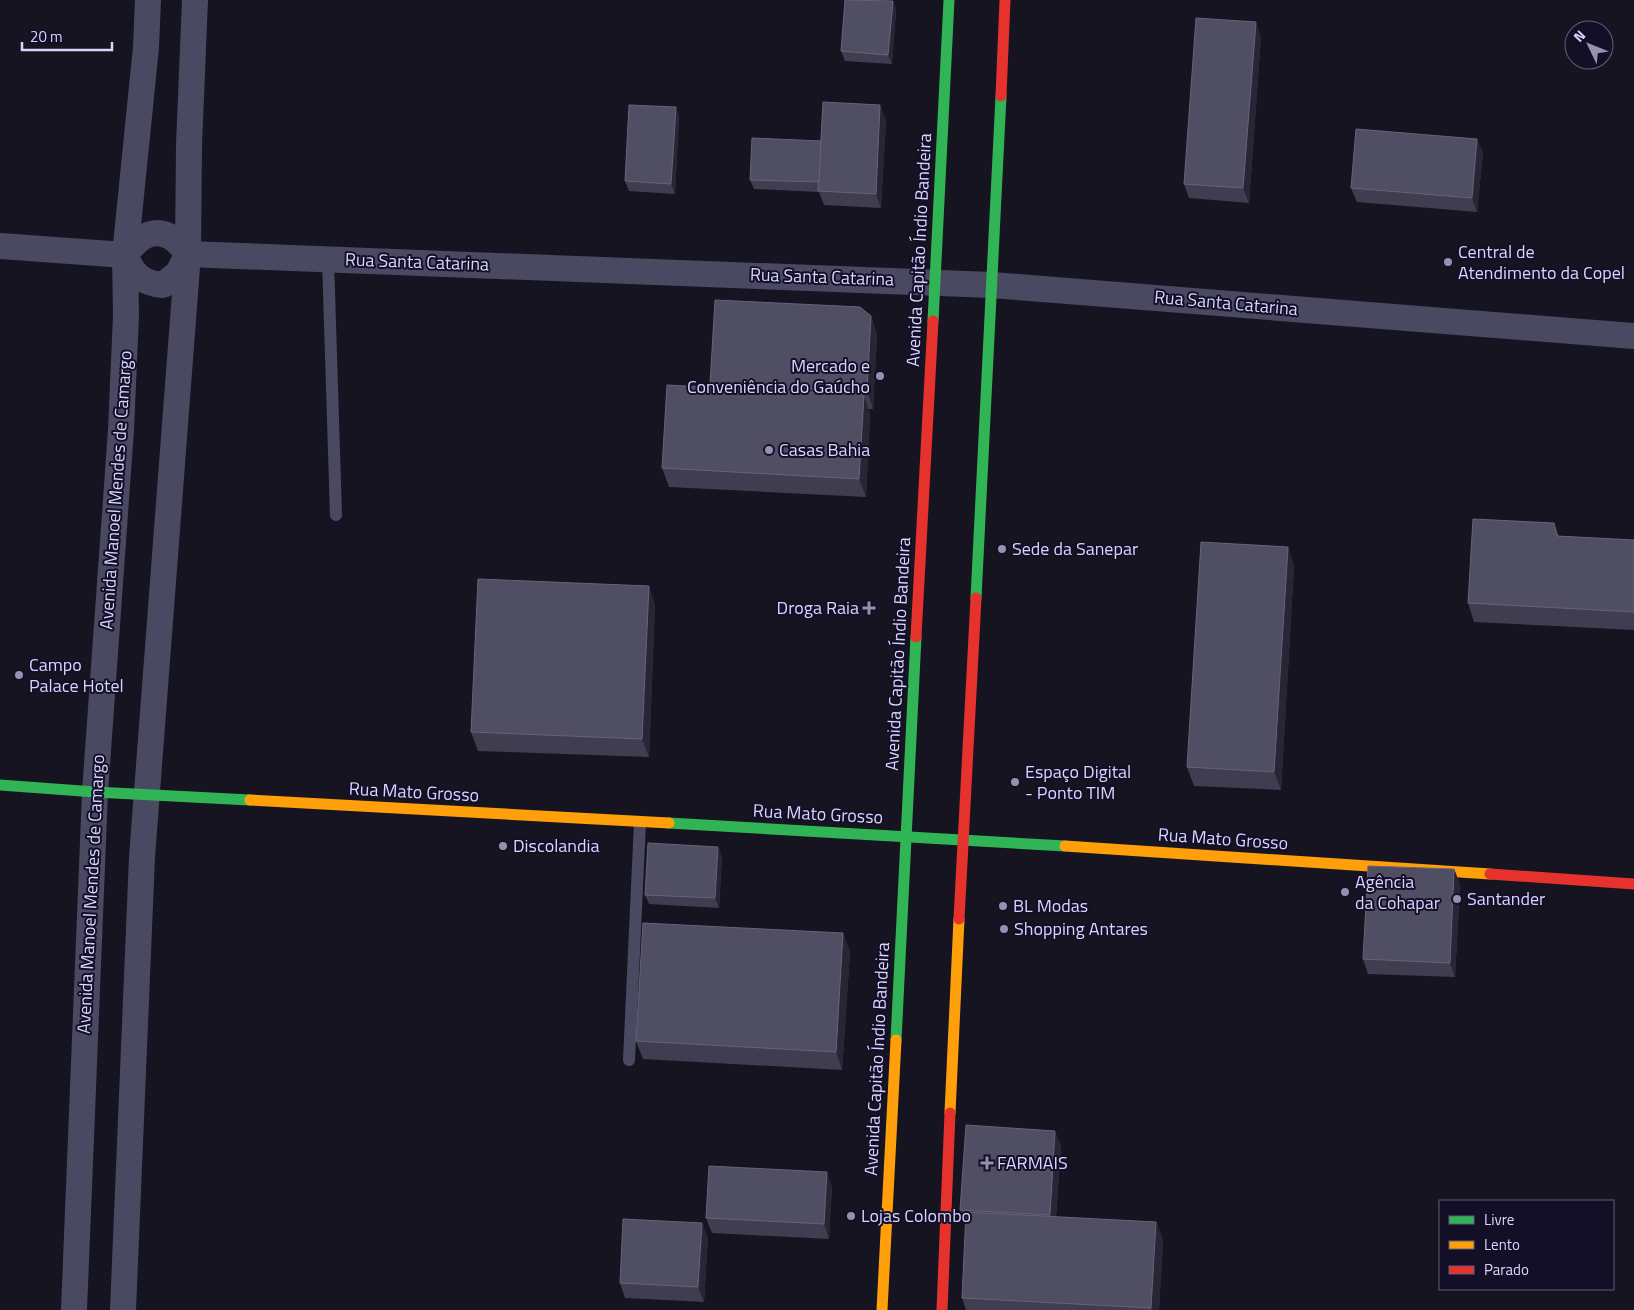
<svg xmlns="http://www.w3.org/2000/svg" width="1634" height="1310" viewBox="0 0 1634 1310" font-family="'Titillium Web',sans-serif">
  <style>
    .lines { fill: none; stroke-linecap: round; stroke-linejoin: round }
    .lane { stroke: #4a4962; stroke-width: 12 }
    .street { stroke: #4a4962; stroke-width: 26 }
    .fast { stroke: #30b455; stroke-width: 11 }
    .slow { stroke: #ff9f0a; stroke-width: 11 }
    .jam { stroke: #e5322d; stroke-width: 11 }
    .wall { fill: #403d50 }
    .shaded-wall { fill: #282635 }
    .building { fill: #504e63; stroke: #66637b }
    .poi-dot { fill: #9591b1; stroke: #130f26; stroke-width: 2 }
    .labels { text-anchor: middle; stroke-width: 4; stroke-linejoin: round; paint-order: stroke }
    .street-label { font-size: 18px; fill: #d9d4ff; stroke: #130f26 }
    .poi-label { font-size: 18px; fill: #d9d4ff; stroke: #130f26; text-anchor: start }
  </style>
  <rect width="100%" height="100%" fill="#161421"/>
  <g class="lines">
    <!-- lane -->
    <g class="lane">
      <polyline points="328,259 336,515"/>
      <polyline points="629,1060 640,822"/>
    </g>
    <!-- street -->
    <g class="street">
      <polyline points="0,246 125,255"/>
      <path d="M125 255C138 238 153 225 174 239 179 243 184 249 188 254L992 285 1634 336"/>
      <path d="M125 255C133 274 141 283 163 285L178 273 187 255"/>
      <polyline points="74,1310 95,792 121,430 126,315 125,255 146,47 148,0"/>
      <polyline points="123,1310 142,857 188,254 189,145 195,0"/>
    </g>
    <!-- fast -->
    <g class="fast">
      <polyline points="933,321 949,0"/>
      <polyline points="976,598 1001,96"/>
      <polyline points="0,785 95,792 250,800"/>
      <polyline points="669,823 1065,846"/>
      <polyline points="896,1040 916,637"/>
    </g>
    <!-- slow -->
    <g class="slow">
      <polyline points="250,800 669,823"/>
      <polyline points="1065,846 1490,874"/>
      <polyline points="950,1113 959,919"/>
      <polyline points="882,1310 896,1040"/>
    </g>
    <!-- jam -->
    <g class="jam">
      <polyline points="1001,96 1005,0"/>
      <polyline points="916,637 933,321"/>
      <polyline points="1490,874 1634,884"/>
      <polyline points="959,919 976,598"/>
      <polyline points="942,1310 950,1113"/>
    </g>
  </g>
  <!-- wall -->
  <g class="wall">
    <polygon points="893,1 896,10 892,64 845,61 841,51"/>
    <polygon points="1261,37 1249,203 1189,198 1184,184"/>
    <polygon points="676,107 679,117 675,194 629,191 625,181"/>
    <polygon points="886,120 881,208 824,205 819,192 754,189 750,180 821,141"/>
    <polygon points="1477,139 1483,153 1477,212 1357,202 1351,188"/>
    <polygon points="871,316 877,335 873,409 868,409 870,414 866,497 669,487 662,468 711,387 710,384"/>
    <polygon points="1554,523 1559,536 1634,540 1634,630 1474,622 1468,603"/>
    <polygon points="1288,547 1294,566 1281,790 1194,786 1187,767"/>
    <polygon points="655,604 649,757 478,751 471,732"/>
    <polygon points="722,856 719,908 649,904 645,895"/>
    <polygon points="1454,869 1460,884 1455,977 1368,974 1363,959"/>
    <polygon points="843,933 850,952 842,1070 643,1059 636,1041"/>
    <polygon points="1061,1145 1056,1217 1156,1222 1163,1240 1159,1310 966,1310 962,1298 966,1224 960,1210"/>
    <polygon points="832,1186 829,1239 712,1233 706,1218"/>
    <polygon points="708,1237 704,1302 625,1298 620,1283"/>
  </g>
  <!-- shaded-wall -->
  <g class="shaded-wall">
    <polygon points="893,1 896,10 892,64 888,55"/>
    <polygon points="1256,22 1261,37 1249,203 1243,188"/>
    <polygon points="880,105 886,120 881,208 876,194"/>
    <polygon points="676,107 679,117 675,194 671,184"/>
    <polygon points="1477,139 1483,153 1477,212 1472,198"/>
    <polygon points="871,316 877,335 873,409 867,391"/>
    <polygon points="864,395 870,414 866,497 859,479"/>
    <polygon points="1288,547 1294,566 1281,790 1274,772"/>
    <polygon points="649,586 655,604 649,757 642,739"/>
    <polygon points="718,847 722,856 719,908 715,898"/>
    <polygon points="1454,869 1460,884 1455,977 1450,963"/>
    <polygon points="843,933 850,952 842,1070 836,1052"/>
    <polygon points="1055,1131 1061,1145 1055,1230 1050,1215"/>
    <polygon points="827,1172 832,1186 829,1239 824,1224"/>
    <polygon points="1156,1222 1163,1240 1159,1310 1152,1310 1151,1308"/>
    <polygon points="702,1223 708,1237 704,1302 698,1287"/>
  </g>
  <!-- building -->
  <g class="building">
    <polygon points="845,0 893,1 888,55 841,51"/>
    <polygon points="1196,18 1256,22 1243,188 1184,184"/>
    <polygon points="823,102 880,105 876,194 818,191"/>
    <polygon points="629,105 676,107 671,184 625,181"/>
    <polygon points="1356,129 1477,139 1472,198 1351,188"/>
    <polygon points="752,138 821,141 819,182 750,180"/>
    <polygon points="715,300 860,307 871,316 867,391 710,384"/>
    <polygon points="667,385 864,395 859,479 662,468"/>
    <polygon points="1473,519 1554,523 1557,536 1634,540 1634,612 1468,603"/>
    <polygon points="1201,542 1288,547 1274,772 1187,767"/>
    <polygon points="478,579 649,586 642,739 471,732"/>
    <polygon points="648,843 718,847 715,898 645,895"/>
    <polygon points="1368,866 1454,869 1450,963 1363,959"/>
    <polygon points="643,923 843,933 836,1052 636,1041"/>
    <polygon points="966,1125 1055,1131 1050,1215 960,1210"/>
    <polygon points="709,1166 827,1172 824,1224 706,1218"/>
    <polygon points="966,1212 1156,1222 1151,1308 962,1298"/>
    <polygon points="623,1219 702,1223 698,1287 620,1283"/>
  </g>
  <!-- markers -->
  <g class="poi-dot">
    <circle cx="1448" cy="262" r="5"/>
    <circle cx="880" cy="376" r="5"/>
    <circle cx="769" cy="450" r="5"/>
    <circle cx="1002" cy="549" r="5"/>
    <path d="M866.5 600.5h5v5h5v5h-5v5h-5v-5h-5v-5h5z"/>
    <circle cx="19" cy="675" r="5"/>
    <circle cx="1015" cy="782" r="5"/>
    <circle cx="503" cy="846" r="5"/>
    <circle cx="1345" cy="892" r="5"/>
    <circle cx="1457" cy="899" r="5"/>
    <circle cx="1003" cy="906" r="5"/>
    <circle cx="1004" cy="929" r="5"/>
    <path d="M984.5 1155.5h5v5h5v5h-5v5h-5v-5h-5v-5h5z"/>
    <circle cx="851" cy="1216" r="5"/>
  </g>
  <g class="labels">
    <!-- street labels -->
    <g class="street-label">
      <text transform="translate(919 250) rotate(-87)" y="6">Avenida Capitão Índio Bandeira</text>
      <text transform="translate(417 262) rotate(2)" y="6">Rua Santa Catarina</text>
      <text transform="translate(822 277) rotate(2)" y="6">Rua Santa Catarina</text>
      <text transform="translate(1226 303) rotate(5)" y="6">Rua Santa Catarina</text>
      <text transform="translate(116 490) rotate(-86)" y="6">Avenida Manoel Mendes de Camargo</text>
      <text transform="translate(898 654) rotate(-87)" y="6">Avenida Capitão Índio Bandeira</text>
      <text transform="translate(414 792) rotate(3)" y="6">Rua Mato Grosso</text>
      <text transform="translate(818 814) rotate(3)" y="6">Rua Mato Grosso</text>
      <text transform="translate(1223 839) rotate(4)" y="6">Rua Mato Grosso</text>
      <text transform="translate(91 894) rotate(-87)" y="6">Avenida Manoel Mendes de Camargo</text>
      <text transform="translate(877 1059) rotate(-87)" y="6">Avenida Capitão Índio Bandeira</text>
    </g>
    <!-- poi labels -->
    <g class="poi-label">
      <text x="1458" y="258">Central de<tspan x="1458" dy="21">Atendimento da Copel</tspan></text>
      <text x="870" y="372" text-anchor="end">Mercado e<tspan x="870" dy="21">Conveniência do Gaúcho</tspan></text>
      <text x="779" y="456">Casas Bahia</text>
      <text x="1012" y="555">Sede da Sanepar</text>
      <text x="859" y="614" text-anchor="end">Droga Raia</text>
      <text x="29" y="671">Campo<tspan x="29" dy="21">Palace Hotel</tspan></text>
      <text x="1025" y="778">Espaço Digital<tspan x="1025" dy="21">- Ponto TIM</tspan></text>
      <text x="513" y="852">Discolandia</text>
      <text x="1355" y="888">Agência<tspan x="1355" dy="21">da Cohapar</tspan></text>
      <text x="1467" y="905">Santander</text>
      <text x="1013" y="912">BL Modas</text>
      <text x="1014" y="935">Shopping Antares</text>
      <text x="997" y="1169">FARMAIS</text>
      <text x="861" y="1222">Lojas Colombo</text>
    </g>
  </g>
  <!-- legend -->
  <rect x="1439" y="1200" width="175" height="90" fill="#130f26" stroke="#625e7d"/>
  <rect x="1449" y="1216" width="25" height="8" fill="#30b455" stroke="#625e7d"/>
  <text x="1484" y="1225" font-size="15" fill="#d9d4ff">Livre</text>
  <rect x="1449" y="1241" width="25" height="8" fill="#ff9f0a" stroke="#625e7d"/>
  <text x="1484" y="1250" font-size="15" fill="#d9d4ff">Lento</text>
  <rect x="1449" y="1266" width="25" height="8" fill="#e5322d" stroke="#625e7d"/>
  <text x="1484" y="1275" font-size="15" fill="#d9d4ff">Parado</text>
  <!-- north arrow -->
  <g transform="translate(1589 45) rotate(313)"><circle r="24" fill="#130f26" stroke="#625e7d"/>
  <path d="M0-4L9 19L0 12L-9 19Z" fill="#9591b1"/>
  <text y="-8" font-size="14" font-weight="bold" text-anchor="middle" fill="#d9d4ff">N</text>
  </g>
  <!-- scale -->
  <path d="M22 42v8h90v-8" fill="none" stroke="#d9d4ff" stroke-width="2.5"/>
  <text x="30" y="42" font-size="15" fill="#d9d4ff" stroke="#130f26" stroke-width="4" paint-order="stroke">20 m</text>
</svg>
